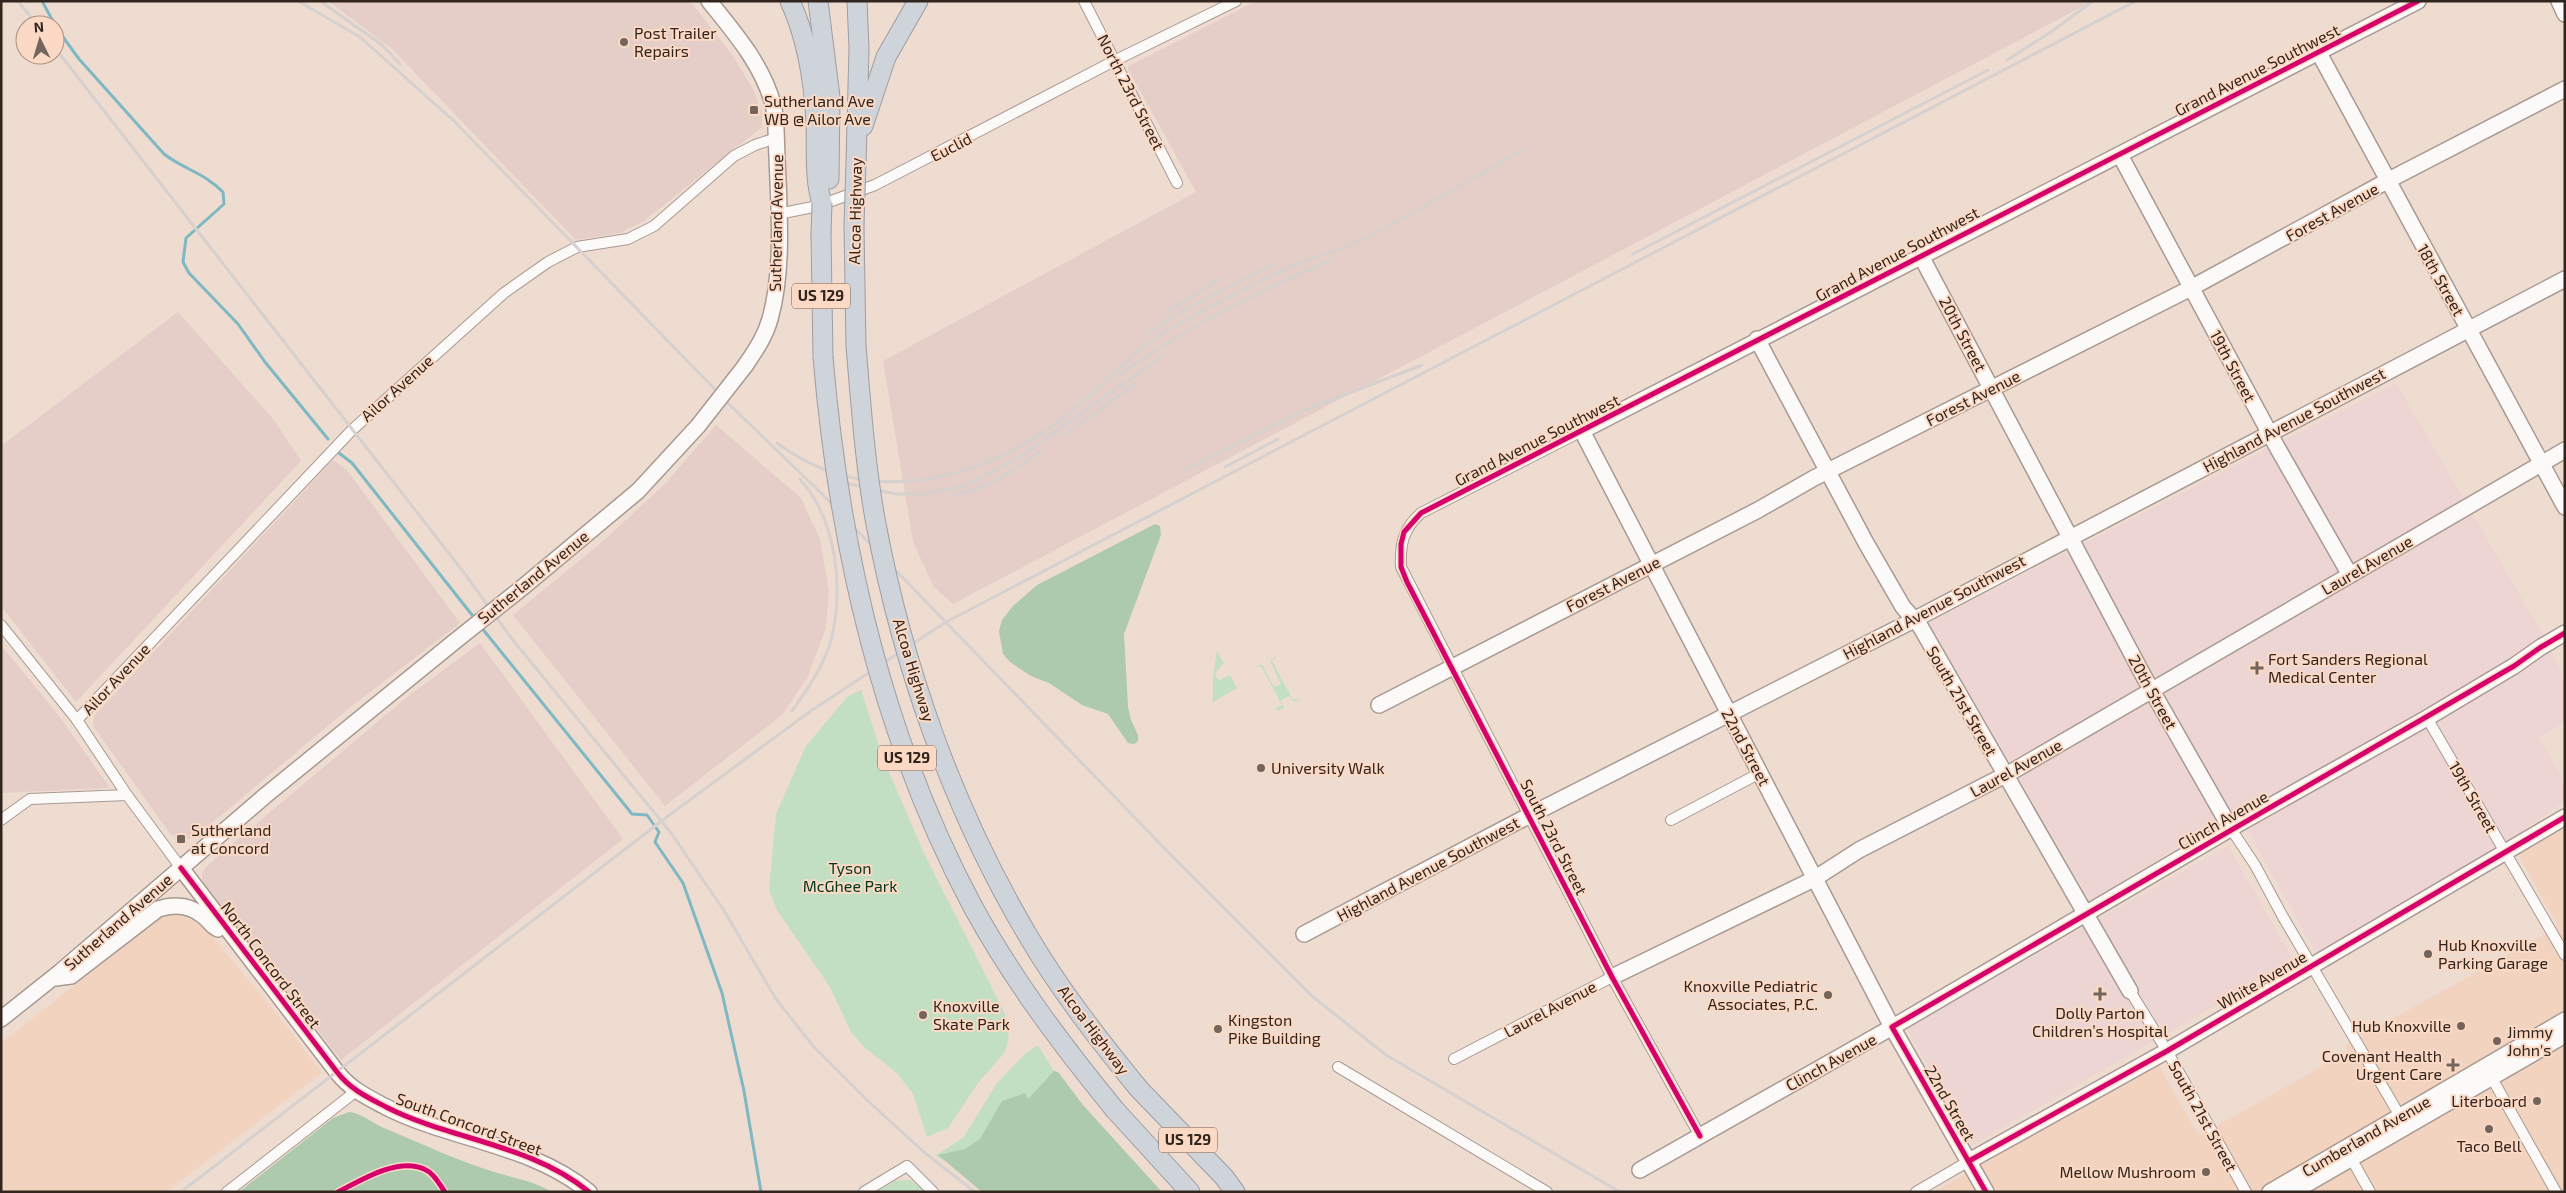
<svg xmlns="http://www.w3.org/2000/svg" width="2566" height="1193" viewBox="0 0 2566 1193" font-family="'Exo 2',sans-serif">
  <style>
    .built { fill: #f1d3c0 }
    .industrial { fill: #e5cec7 }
    .medical { fill: #ecd5d3 }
    .green { fill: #c2dfc4 }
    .forest { fill: #adc9ae }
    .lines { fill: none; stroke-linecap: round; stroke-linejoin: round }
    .stream { stroke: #7eb8c2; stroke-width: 3 }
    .street-casing { stroke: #a89a92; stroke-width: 12 }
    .secondary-casing { stroke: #a89a92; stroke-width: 18 }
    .highway-casing { stroke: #9e9da1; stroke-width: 21 }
    .street { stroke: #fcfaf8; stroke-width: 10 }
    .secondary { stroke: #fcfaf8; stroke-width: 15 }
    .highway { stroke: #cfd4da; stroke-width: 19 }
    .rail { stroke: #d6d1ce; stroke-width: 3 }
    .secondary-bridge-casing { stroke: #a89a92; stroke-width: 18; stroke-linecap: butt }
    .highway-bridge-casing { stroke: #9e9da1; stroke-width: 21; stroke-linecap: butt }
    .secondary-bridge { stroke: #fcfaf8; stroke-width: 15 }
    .highway-bridge { stroke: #cfd4da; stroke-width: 19 }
    .cycleway-casing { stroke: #fbd9c4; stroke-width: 8 }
    .cycleway { stroke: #d6006c; stroke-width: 5 }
    .poi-dot { fill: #73655c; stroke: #fbd9c4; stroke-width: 2 }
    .labels { text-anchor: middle; stroke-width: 4; stroke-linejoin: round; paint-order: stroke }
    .shield { fill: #fbd9c4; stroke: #6e5b4f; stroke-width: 1 }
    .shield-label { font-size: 15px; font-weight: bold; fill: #31251d }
    .poi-label { font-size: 16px; fill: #31251d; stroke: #fbd9c4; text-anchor: start }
    .street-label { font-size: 16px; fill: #31251d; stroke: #fbd9c4 }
    .park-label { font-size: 16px; fill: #00371e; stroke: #fbd9c4 }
  </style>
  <rect width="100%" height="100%" fill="#eedcd1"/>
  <!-- built -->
  <g class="built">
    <polygon points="2565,828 2565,1192 1934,1192 2158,1064 2193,1126 2201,1135 2348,1051 2345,1045 2551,931 2557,924 2518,855"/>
    <polygon points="166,913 180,913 204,927 279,1016 322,1073 166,1192 1,1192 1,1043"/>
  </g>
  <!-- industrial -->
  <g class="industrial">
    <polygon points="328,1 690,1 733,56 753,89 762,113 762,127 644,221 620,233 576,240 392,49"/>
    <polygon points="1256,1 2093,1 953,604 933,586 913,542 883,361 1196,192 1127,67"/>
    <polygon points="178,312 274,420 301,461 76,702 1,606 1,446"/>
    <polygon points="716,425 801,498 820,539 829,591 826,628 807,678 782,715 665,806 513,615 603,541 664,485"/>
    <polygon points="333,460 347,470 460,623 348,709 200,833 185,841 171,835 93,726 94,716"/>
    <polygon points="480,643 623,839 341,1060 202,881 202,874 205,868 224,851 407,697"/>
    <polygon points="1,645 59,716 110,788 1,793"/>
  </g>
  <!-- medical -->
  <g class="medical">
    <polygon points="2396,383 2546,640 2565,681 2565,722 2539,737 2565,784 2565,801 2490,855 2318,957 2237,811 2090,900 1929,623"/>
    <polygon points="2228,846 2294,961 1972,1145 1906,1027"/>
  </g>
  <!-- green -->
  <g class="green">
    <polygon points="1217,651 1224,663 1215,673 1218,681 1230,675 1237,688 1213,702 1213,678"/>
    <polygon points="1278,655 1272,661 1293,700 1300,698 1294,702 1289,696 1281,700 1284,708 1277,711 1276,708 1282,705 1261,666 1254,668 1262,664 1274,687 1281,684 1270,661"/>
    <polygon points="861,690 883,758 923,851 1005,1014 1009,1037 1005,1052 978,1083 948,1128 927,1137 913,1094 897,1073 864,1047 851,1032 830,987 777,910 769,890 776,814 806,746 848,696"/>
    <polygon points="1038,1045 1063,1086 1130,1165 945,1160 937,1157 936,1155 963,1138 997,1083 1025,1054"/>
    <polygon points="910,1180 927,1192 876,1192 895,1181"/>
  </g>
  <!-- forest -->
  <g class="forest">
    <polygon points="1155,524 1160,526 1161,535 1124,634 1128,707 1131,720 1138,735 1138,741 1134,744 1128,743 1108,714 1082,705 1049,683 1031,676 1010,662 1003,654 999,631 1002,620 1012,607 1037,585"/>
    <polygon points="1054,1071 1058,1072 1083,1105 1162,1192 982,1192 938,1155 965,1149 980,1139 1002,1101 1025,1093 1028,1099"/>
    <path d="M349 1112C362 1113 372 1123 384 1128 420 1143 456 1160 494 1172 513 1178 534 1181 552 1192H239L333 1118Z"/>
  </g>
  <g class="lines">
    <!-- stream -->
    <g class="stream">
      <polyline points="42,1 55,25"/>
      <path d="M55 26 79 59 164 154C185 170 203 172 223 192L224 204 186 238 183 262 189 273 238 324 265 362 328 439"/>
      <polyline points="339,453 352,463 476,620"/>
      <polyline points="481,627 632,814 647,815 659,832 655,842 683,883 722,993 744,1091 761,1192"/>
    </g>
    <!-- street casing -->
    <g class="street-casing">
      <g id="street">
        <polyline points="1084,1 1177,183"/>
        <polyline points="778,214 818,206 875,185 1116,60 1236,1"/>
        <path d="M1582 431 1421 513C1403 529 1400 544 1401 567L1612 977 1700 1136"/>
        <polyline points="1,625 77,720 127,795 181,868"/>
        <polyline points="2427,718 2565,955"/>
        <polyline points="77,720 352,430 504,293 548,262 577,247 628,239 654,226 734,156 755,145 776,138"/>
        <polyline points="1,820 30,799 127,795"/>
        <polyline points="1671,820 1760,773"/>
        <polyline points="2231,829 2255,865 2283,917 2400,1116"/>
        <polyline points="2130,991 2167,1051 2246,1192"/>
        <polyline points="1454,1059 1612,977"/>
        <polyline points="1338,1067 1547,1192"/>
        <polyline points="2489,1073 2556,1192"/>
        <polyline points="2351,1158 2370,1192"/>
        <polyline points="227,1192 355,1092"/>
        <polyline points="864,1192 907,1166 933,1192"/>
        <polyline points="1916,1192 1969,1161"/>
      </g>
    </g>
    <!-- secondary casing -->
    <g class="secondary-casing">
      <g id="secondary">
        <path d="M709 1C734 32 762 64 773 104 777 120 776 140 777 157 779 208 784 270 770 319 765 337 755 351 745 366"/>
        <polyline points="2559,1 2565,14"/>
        <polyline points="2319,53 2565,507"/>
        <polyline points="2120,155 2277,447 2350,575"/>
        <polyline points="1922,258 2143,675 2231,829"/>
        <polyline points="1757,339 1866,543 1903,607 1920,626 2130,991"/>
        <polyline points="523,587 638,491 698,426"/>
        <polyline points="1379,705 1758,510 1814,478 2191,288 2387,181 2565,89"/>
        <path d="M181 868 337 1072C350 1089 367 1097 386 1107 451 1140 531 1144 589 1192"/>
        <polyline points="1304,934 1530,815 1904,625 2565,279"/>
        <polyline points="1612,977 1814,879 1859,850 2013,771 2565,450"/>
        <path d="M55 978 71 976 158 909C174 904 190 905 203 916 209 920 211 926 218 929"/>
        <polyline points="1,1019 60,972 266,795 454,642"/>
        <polyline points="1969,1161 2167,1051 2565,817"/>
        <polyline points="1640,1170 1903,1021 2240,823 2427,718 2514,666 2541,647 2565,633"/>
        <polyline points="1986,1192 1892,1027 1582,431 2418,1"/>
        <polyline points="2270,1192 2565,1020"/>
        <polyline points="2293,1192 2565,1035"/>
      </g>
    </g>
    <!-- highway casing -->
    <g class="highway-casing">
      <g id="highway">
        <path d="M790 1C807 38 814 82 816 123 817 149 814 178 822 203"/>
        <polyline points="818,1 830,97 829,179"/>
        <polyline points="863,126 886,57 918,1"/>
        <polyline points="856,163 859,48 857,1"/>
        <polyline points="854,225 856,346"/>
        <polyline points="821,234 823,357"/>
        <polyline points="1139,1089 1224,1177 1235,1192"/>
        <polyline points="1115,1110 1190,1192"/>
      </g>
    </g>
    <!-- street -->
    <use href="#street" class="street"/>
    <!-- secondary -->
    <use href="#secondary" class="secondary"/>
    <!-- highway -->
    <use href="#highway" class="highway"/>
    <!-- rail -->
    <g class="rail">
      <polyline points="18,1 37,25"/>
      <polyline points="298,1 360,37 455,122 732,407 819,491 1169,853 1312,996 1386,1055 1620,1192"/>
      <polyline points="320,1 381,44 400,64"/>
      <polyline points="55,48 465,574 512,639 671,833 723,909 776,999 814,1047 868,1101 925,1153 975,1192"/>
      <polyline points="2007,60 2051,32 2093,1"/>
      <polyline points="1633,254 1988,70"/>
      <polyline points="1166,313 1219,279"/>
      <polyline points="1148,334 1175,315 1274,264"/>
      <path d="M1118 376C1180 331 1259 290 1330 261"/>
      <polyline points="1066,434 1135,384"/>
      <path d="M777 443C869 512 983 480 1067 415 1104 386 1133 348 1175 326 1214 305 1252 283 1293 266 1316 256 1341 250 1364 239 1419 211 1471 179 1524 149"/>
      <polyline points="1225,467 1278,439"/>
      <polyline points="1185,470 1305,410 1422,365"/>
      <polyline points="840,482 896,494 921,494 965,486 1018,458 1163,356"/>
      <path d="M953 495C988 489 1013 471 1041 451"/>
      <path d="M792 711C807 690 824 666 831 640 844 588 837 521 800 479"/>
      <polyline points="181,1192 668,816 812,710 946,622 2136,1"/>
    </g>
    <!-- secondary-bridge casing -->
    <g class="secondary-bridge-casing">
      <g id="secondary-bridge">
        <polyline points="698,426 745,366"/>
        <polyline points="454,642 523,587"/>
      </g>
    </g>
    <!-- highway-bridge casing -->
    <g class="highway-bridge-casing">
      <g id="highway-bridge">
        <polyline points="854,225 856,163"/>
        <polyline points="821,234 822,203"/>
        <path d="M856 346C861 405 865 465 876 524 903 667 953 809 1027 934 1059 989 1099 1040 1139 1089"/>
        <path d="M823 357C839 548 882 737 973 907 1013 980 1062 1045 1115 1110"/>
      </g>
    </g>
    <!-- secondary-bridge -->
    <use href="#secondary-bridge" class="secondary-bridge"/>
    <!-- highway-bridge -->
    <use href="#highway-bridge" class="highway-bridge"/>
    <!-- cycleway casing -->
    <g class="cycleway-casing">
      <g id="cycleway">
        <path d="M181 868 337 1072C350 1089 367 1097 386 1107 451 1140 531 1144 589 1192"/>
        <polyline points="1700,1136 1612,977 1407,582 1401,567 1401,544 1404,532 1421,513 2418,1"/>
        <polyline points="1969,1161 2167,1051 2565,817"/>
        <path d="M338 1192C361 1180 398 1157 424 1169 434 1173 439 1184 445 1192"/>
        <polyline points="1986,1192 1892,1027 2514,666 2541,647 2565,633"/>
      </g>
    </g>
    <!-- cycleway -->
    <use href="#cycleway" class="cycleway"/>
  </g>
  <!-- markers -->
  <g class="poi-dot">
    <circle cx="624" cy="42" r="5"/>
    <rect x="749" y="105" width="10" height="10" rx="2.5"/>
    <path d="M2254.5 660.5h5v5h5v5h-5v5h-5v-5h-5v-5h5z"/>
    <circle cx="1261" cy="768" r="5"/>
    <rect x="176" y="834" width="10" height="10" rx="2.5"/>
    <circle cx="2428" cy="954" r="5"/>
    <path d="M2097.5 986.5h5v5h5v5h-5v5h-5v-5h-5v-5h5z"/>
    <circle cx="1828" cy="995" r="5"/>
    <circle cx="923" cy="1015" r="5"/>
    <circle cx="2461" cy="1026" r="5"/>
    <circle cx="1218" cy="1029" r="5"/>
    <circle cx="2497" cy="1041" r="5"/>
    <path d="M2450.5 1057.5h5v5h5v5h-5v5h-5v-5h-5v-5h5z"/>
    <circle cx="2537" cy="1101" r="5"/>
    <circle cx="2489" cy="1129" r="5"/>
    <circle cx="2206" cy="1172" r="5"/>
  </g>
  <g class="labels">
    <!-- shield labels -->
    <g class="shield">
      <rect x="792" y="283.5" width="58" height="25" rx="4"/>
      <rect x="878" y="745.5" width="58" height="25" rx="4"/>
      <rect x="1159" y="1127.5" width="58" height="25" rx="4"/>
    </g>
    <g class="shield-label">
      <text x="821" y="301">US 129</text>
      <text x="907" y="763">US 129</text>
      <text x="1188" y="1145">US 129</text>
    </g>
    <!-- poi labels -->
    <g class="poi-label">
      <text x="634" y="39">Post Trailer<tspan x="634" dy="18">Repairs</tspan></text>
      <text x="764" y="107">Sutherland Ave<tspan x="764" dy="18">WB @ Ailor Ave</tspan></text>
      <text x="2268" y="665">Fort Sanders Regional<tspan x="2268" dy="18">Medical Center</tspan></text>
      <text x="1271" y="774">University Walk</text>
      <text x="191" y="836">Sutherland<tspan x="191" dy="18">at Concord</tspan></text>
      <text x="2438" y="951">Hub Knoxville<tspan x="2438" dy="18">Parking Garage</tspan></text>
      <text x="1818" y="992" text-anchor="end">Knoxville Pediatric<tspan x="1818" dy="18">Associates, P.C.</tspan></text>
      <text x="933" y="1012">Knoxville<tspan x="933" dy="18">Skate Park</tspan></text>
      <text x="2100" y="1019" text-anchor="middle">Dolly Parton<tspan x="2100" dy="18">Children’s Hospital</tspan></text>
      <text x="1228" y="1026">Kingston<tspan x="1228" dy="18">Pike Building</tspan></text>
      <text x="2451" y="1032" text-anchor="end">Hub Knoxville</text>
      <text x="2507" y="1038">Jimmy<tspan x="2507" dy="18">John's</tspan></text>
      <text x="2442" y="1062" text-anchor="end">Covenant Health<tspan x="2442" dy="18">Urgent Care</tspan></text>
      <text x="2527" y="1107" text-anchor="end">Literboard</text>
      <text x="2489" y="1152" text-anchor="middle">Taco Bell</text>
      <text x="2196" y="1178" text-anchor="end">Mellow Mushroom</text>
    </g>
    <!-- street labels -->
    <g class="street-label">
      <text transform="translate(2257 70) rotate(-27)" y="6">Grand Avenue Southwest</text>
      <text transform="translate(1131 92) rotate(63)" y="6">North 23rd Street</text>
      <text transform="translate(951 147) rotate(-27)" y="6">Euclid</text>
      <text transform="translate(855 211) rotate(-89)" y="6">Alcoa Highway</text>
      <text transform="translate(2332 212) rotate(-29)" y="6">Forest Avenue</text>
      <text transform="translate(776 223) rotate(-89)" y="6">Sutherland Avenue</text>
      <text transform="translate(1897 254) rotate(-28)" y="6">Grand Avenue Southwest</text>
      <text transform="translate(2441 280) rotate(61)" y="6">18th Street</text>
      <text transform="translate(1963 334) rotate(62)" y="6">20th Street</text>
      <text transform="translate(2233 366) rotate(62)" y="6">19th Street</text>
      <text transform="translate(397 388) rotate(-42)" y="6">Ailor Avenue</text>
      <text transform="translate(1973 398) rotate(-27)" y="6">Forest Avenue</text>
      <text transform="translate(2294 420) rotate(-28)" y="6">Highland Avenue Southwest</text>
      <text transform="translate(1537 440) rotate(-27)" y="6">Grand Avenue Southwest</text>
      <text transform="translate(2367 565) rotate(-30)" y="6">Laurel Avenue</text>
      <text transform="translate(533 577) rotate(-39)" y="6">Sutherland Avenue</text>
      <text transform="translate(1613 584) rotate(-27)" y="6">Forest Avenue</text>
      <text transform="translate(1934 607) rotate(-28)" y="6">Highland Avenue Southwest</text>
      <text transform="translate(914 670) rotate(73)" y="6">Alcoa Highway</text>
      <text transform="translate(116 679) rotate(-47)" y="6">Ailor Avenue</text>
      <text transform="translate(2153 692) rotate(61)" y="6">20th Street</text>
      <text transform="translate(1962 701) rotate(60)" y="6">South 21st Street</text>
      <text transform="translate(1746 747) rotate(62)" y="6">22nd Street</text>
      <text transform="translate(2016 768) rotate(-29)" y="6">Laurel Avenue</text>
      <text transform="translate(2473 797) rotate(60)" y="6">19th Street</text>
      <text transform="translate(2223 820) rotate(-30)" y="6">Clinch Avenue</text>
      <text transform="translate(1554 837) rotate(63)" y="6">South 23rd Street</text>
      <text transform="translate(1428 869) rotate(-28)" y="6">Highland Avenue Southwest</text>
      <text transform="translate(118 922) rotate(-41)" y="6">Sutherland Avenue</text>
      <text transform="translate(271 965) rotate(53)" y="6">North Concord Street</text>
      <text transform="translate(2262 980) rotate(-30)" y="6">White Avenue</text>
      <text transform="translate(1550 1009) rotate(-28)" y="6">Laurel Avenue</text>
      <text transform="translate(1094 1030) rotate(53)" y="6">Alcoa Highway</text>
      <text transform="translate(1831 1062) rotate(-29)" y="6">Clinch Avenue</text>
      <text transform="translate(1950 1103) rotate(60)" y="6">22nd Street</text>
      <text transform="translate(2203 1116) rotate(61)" y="6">South 21st Street</text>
      <text transform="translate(469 1124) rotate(20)" y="6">South Concord Street</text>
      <text transform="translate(2366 1136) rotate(-30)" y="6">Cumberland Avenue</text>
    </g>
    <!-- park labels -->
    <g class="park-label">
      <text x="850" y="874">Tyson<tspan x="850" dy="18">McGhee Park</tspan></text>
    </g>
  </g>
  <!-- border -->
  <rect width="2566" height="1193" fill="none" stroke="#31251d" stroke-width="5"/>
  <!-- north arrow -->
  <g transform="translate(40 40) rotate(355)"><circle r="24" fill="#fbd9c4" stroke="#aa9181"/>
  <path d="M0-4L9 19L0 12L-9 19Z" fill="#73655c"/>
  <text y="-8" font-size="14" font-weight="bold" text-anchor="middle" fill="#31251d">N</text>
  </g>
</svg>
